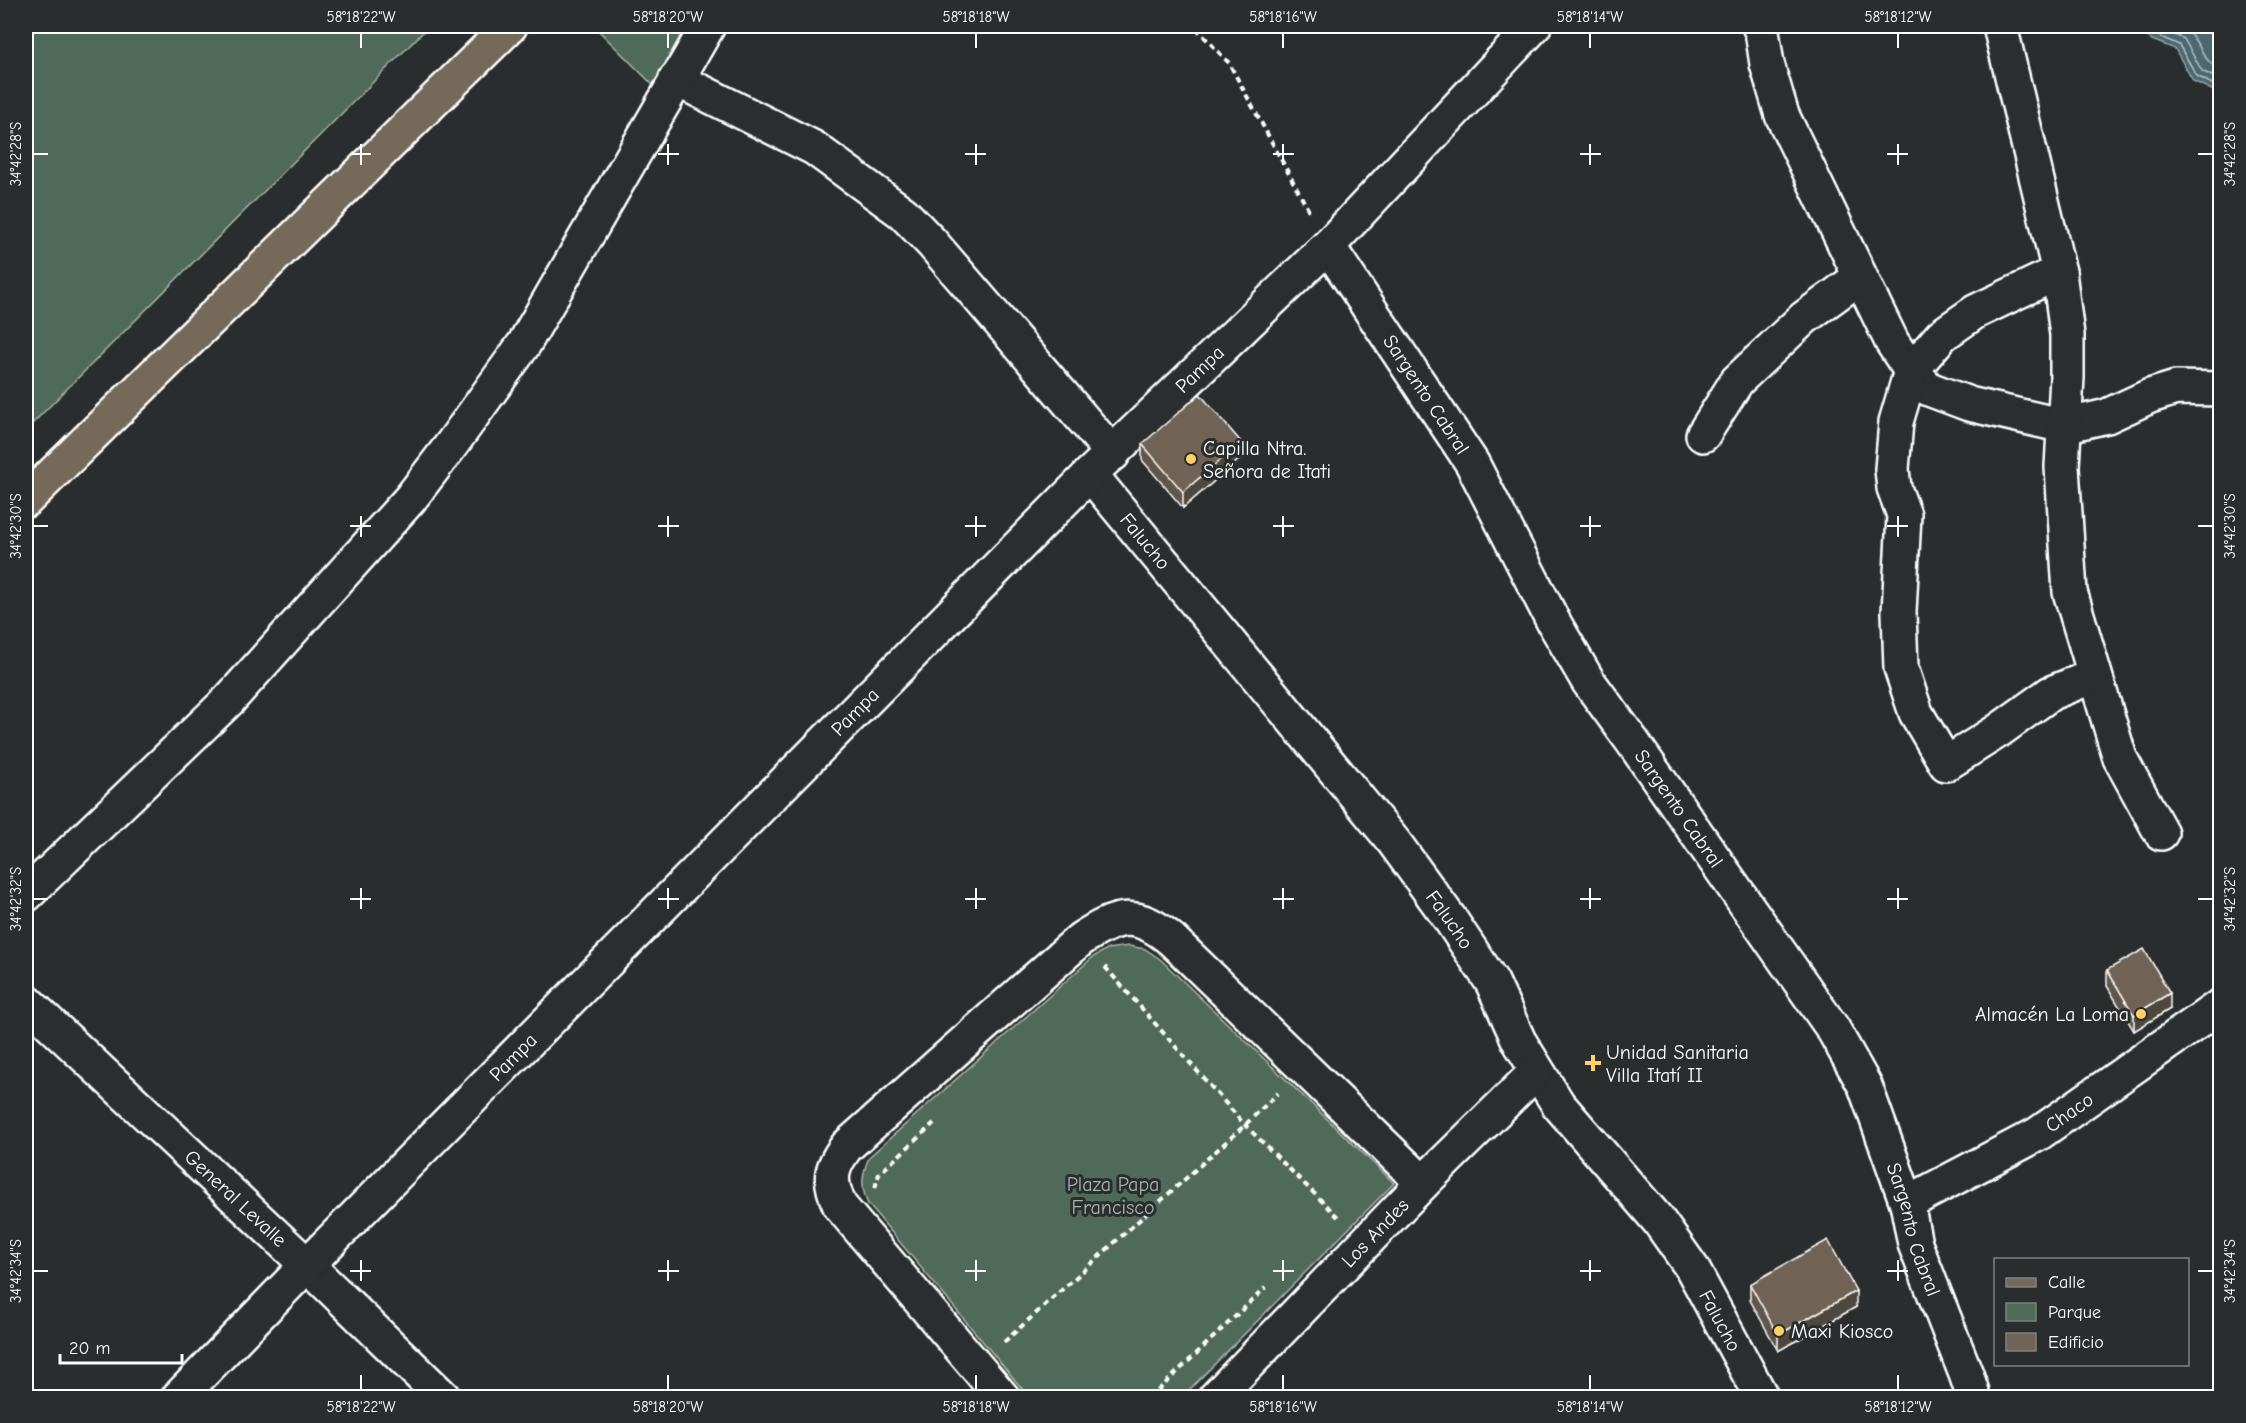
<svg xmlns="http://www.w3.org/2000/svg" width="2246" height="1423" viewBox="0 0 2246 1423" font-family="'Comic Neue',sans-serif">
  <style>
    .green { fill: #506b5a; stroke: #a8b5ac; stroke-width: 1.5 }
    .water { fill: #4b676f; stroke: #93a4a9; stroke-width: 1.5 }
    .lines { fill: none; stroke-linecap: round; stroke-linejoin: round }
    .shore { stroke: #b7c2c5; stroke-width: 1.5 }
    .minor-casing { stroke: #fff; stroke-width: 38 }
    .major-casing { stroke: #fff; stroke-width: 38 }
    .path { stroke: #fff; stroke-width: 4; stroke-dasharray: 6 4.5; stroke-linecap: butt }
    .minor { stroke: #2a2d2e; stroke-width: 33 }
    .major { stroke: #746a5a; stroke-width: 33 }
    .wall { fill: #5f564a; stroke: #fff; stroke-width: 1.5 }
    .shaded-wall { fill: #4e463c; stroke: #fff; stroke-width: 1.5 }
    .building { fill: #6f6456; stroke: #fff; stroke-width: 1.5 }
    .ticks { fill: none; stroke: #fff; stroke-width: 2 }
    .poi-dot { fill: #ffd166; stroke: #2a2d2e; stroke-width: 2 }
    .labels { text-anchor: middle; stroke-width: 6; stroke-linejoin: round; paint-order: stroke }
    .street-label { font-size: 20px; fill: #fff; stroke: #2a2d2e }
    .poi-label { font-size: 20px; fill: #fff; stroke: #2a2d2e; text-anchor: start }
    .park-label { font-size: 20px; fill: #a8b5ac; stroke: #2a2d2e }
    .neatline { fill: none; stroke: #fff; stroke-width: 2 }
    .ticks-label { font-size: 15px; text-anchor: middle; fill: #fff }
  </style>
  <rect width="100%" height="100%" fill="#2a2d2e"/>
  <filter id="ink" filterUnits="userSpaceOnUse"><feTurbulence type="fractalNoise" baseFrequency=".0167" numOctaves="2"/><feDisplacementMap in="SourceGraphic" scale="12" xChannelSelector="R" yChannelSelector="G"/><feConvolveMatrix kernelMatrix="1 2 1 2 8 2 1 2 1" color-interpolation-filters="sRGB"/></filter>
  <g filter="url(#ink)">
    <!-- green -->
    <g class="green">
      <polygon points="26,26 429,26 26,430"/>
      <polygon points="594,26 686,26 653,85"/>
      <path d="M1129 946 1145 949 1160 959 1394 1183 1182 1397H1029L868 1204C860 1187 862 1174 869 1157L1093 957 1107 949Z"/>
    </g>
    <!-- water -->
    <polygon class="water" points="2133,26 2220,26 2220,94 2193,81 2175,49 2152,40"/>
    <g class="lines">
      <!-- shore -->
      <g class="shore">
        <polyline points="2143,26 2156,35 2179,45 2197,76 2220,88"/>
        <polyline points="2155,26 2184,39 2202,71 2220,80"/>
        <path d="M2176 26C2203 36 2197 58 2220 70"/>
      </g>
      <!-- minor casing -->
      <g class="minor-casing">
        <g id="minor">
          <polyline points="1759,26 1762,31 1767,64 1782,115 1892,342 1911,371 1929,389 1969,404 2064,426 2107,416 2150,396 2176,388 2220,389"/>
          <polyline points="2000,26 2059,272 2067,335 2067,377 2062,467 2070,592 2120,758 2161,833"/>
          <polyline points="676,79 814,148 903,213 932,243 1113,454"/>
          <path id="s1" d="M1328 246 1472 463 1553 621 1588 681 1632 741 1833 1029 1865 1086 1907 1203 1915 1244 1966 1374 1972 1392 1970 1398"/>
          <polyline points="2059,272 1975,312 1942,335 1911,371 1896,422 1892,469 1894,488 1904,515 1899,612 1901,668 1916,713 1946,764 1998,731 2051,693 2094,676"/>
          <polyline points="1703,435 1737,381 1804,318 1860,277"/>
          <path id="s2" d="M1090 474 1394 842 1450 919 1492 982 1519 1041 1558 1104 1658 1220 1692 1268 1762 1398"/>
          <polyline points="26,895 229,700 410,499 452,444 524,344 708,26"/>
          <path id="s3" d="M26 1001 307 1265 444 1398"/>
          <path id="s4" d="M1907 1203 2038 1134 2220 1006"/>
          <path id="s5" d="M178 1398 307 1265 1090 474 1328 246 1534 26"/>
          <path d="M1003 1398 840 1206C828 1180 830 1168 847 1146L1081 939C1118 915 1136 910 1172 940L1423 1183"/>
          <path id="s6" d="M1215 1398 1423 1183 1537 1071"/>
        </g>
      </g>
      <!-- major casing -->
      <g class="major-casing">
        <polyline id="major" points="26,500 510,26"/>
      </g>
      <!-- path -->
      <g class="path">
        <polyline points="1196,28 1229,63 1309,211"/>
        <polyline points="1105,967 1245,1125 1339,1218"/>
        <polyline points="875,1188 879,1174 934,1123"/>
        <polyline points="1004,1342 1245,1125 1278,1093"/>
        <polyline points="1150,1398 1266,1287"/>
      </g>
      <!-- minor -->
      <use href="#minor" class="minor"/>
      <!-- major -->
      <use href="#major" class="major"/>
    </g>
    <!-- wall -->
    <g class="wall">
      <polygon points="1142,444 1241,458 1183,508 1142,460"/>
      <polygon points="2107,970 2170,1009 2134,1031 2107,986"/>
      <polygon points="1750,1284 1856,1307 1778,1351 1750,1300"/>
    </g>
    <!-- shaded-wall -->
    <g class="shaded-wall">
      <polygon points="1241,442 1241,458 1183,508 1183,492"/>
      <polygon points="2170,993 2170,1009 2134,1031 2134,1015"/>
      <polygon points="1856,1291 1856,1307 1778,1351 1778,1335"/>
    </g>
    <!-- building -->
    <g class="building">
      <polygon points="1200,394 1241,442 1183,492 1142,444"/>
      <polygon points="2144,949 2170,993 2134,1015 2107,970"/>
      <polygon points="1828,1240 1856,1291 1778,1335 1750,1284"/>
    </g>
  </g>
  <!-- ticks -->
  <path class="ticks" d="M361 33V48M668 33V48M976 33V48M1283 33V48M1590 33V48M1898 33V48M361 144V165M668 144V165M976 144V165M1283 144V165M1590 144V165M1898 144V165M33 154H48M350 154H371M658 154H679M965 154H986M1273 154H1294M1580 154H1601M1887 154H1908M2198 154H2213M361 516V537M668 516V537M976 516V537M1283 516V537M1590 516V537M1898 516V537M33 526H48M350 526H371M658 526H679M965 526H986M1273 526H1294M1580 526H1601M1887 526H1908M2198 526H2213M361 888V909M668 888V909M976 888V909M1283 888V909M1590 888V909M1898 888V909M33 899H48M350 899H371M658 899H679M965 899H986M1273 899H1294M1580 899H1601M1887 899H1908M2198 899H2213M361 1260V1281M668 1260V1281M976 1260V1281M1283 1260V1281M1590 1260V1281M1898 1260V1281M33 1271H48M350 1271H371M658 1271H679M965 1271H986M1273 1271H1294M1580 1271H1601M1887 1271H1908M2198 1271H2213M361 1375V1390M668 1375V1390M976 1375V1390M1283 1375V1390M1590 1375V1390M1898 1375V1390"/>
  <!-- markers -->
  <g class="poi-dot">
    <circle cx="1191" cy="459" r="6"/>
    <circle cx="2141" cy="1014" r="6"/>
    <path d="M1590 1054h6v6h6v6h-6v6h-6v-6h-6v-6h6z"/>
    <circle cx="1779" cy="1331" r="6"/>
  </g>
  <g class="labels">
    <!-- street labels -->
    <g class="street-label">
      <text dy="7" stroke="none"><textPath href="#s5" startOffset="1450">Pampa</textPath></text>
      <text dy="7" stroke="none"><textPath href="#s1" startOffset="178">Sargento Cabral</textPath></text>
      <text dy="7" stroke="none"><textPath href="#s2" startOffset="87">Falucho</textPath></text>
      <text dy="7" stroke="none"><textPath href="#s5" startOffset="964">Pampa</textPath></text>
      <text dy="7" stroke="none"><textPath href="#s1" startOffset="664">Sargento Cabral</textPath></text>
      <text dy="7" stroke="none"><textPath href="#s2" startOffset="573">Falucho</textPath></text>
      <text dy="7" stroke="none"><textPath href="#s5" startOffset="478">Pampa</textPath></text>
      <text dy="7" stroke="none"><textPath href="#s4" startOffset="186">Chaco</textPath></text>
      <text dy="7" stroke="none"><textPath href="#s3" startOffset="288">General Levalle</textPath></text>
      <text dy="7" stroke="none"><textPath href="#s1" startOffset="1150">Sargento Cabral</textPath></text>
      <text dy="7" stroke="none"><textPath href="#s6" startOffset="230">Los Andes</textPath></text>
      <text dy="7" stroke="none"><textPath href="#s2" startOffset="1059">Falucho</textPath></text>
    </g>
    <!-- poi labels -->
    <g class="poi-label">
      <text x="1203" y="455">Capilla Ntra.<tspan x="1203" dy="23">Señora de Itati</tspan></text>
      <text x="2129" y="1021" text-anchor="end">Almacén La Loma</text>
      <text x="1606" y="1059">Unidad Sanitaria<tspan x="1606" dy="23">Villa Itatí II</tspan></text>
      <text x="1791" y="1338">Maxi Kiosco</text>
    </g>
    <!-- park labels -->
    <g class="park-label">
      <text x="1113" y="1191">Plaza Papa<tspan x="1113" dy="23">Francisco</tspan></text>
    </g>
  </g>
  <!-- margin -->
  <rect width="2246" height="1423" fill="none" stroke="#2a2d2e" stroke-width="66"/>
  <!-- legend -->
  <rect x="1994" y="1258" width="195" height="108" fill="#2a2d2e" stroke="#7f8182" stroke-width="1.5"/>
  <rect x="2006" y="1278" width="30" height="9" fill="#746a5a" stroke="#7f8182" stroke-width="1.5"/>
  <text x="2048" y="1288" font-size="18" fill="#ffffff">Calle</text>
  <rect x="2006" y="1303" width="30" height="18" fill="#506b5a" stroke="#7f8182" stroke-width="1.5"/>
  <text x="2048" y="1318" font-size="18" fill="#ffffff">Parque</text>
  <rect x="2006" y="1333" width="30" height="18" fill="#6f6456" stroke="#7f8182" stroke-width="1.5"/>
  <text x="2048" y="1348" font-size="18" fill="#ffffff">Edificio</text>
  <!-- scale -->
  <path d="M60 1354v9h122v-9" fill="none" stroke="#ffffff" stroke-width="3"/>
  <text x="69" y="1354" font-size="18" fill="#ffffff" stroke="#2a2d2e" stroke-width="4.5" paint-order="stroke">20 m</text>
  <rect x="33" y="33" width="2180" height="1357" class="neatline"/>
  <g class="ticks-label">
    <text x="361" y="22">58°18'22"W</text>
    <text x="668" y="22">58°18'20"W</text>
    <text x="976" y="22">58°18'18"W</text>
    <text x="1283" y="22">58°18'16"W</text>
    <text x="1590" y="22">58°18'14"W</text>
    <text x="1898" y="22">58°18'12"W</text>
    <text transform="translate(16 154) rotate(-90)" y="5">34°42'28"S</text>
    <text transform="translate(2230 154) rotate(-90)" y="5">34°42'28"S</text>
    <text transform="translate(16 526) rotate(-90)" y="5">34°42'30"S</text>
    <text transform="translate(2230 526) rotate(-90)" y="5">34°42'30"S</text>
    <text transform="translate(16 899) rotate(-90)" y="5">34°42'32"S</text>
    <text transform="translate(2230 899) rotate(-90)" y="5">34°42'32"S</text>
    <text transform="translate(16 1271) rotate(-90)" y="5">34°42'34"S</text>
    <text transform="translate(2230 1271) rotate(-90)" y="5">34°42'34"S</text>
    <text x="361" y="1412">58°18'22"W</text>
    <text x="668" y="1412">58°18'20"W</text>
    <text x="976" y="1412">58°18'18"W</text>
    <text x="1283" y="1412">58°18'16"W</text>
    <text x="1590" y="1412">58°18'14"W</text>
    <text x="1898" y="1412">58°18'12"W</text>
  </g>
</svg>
